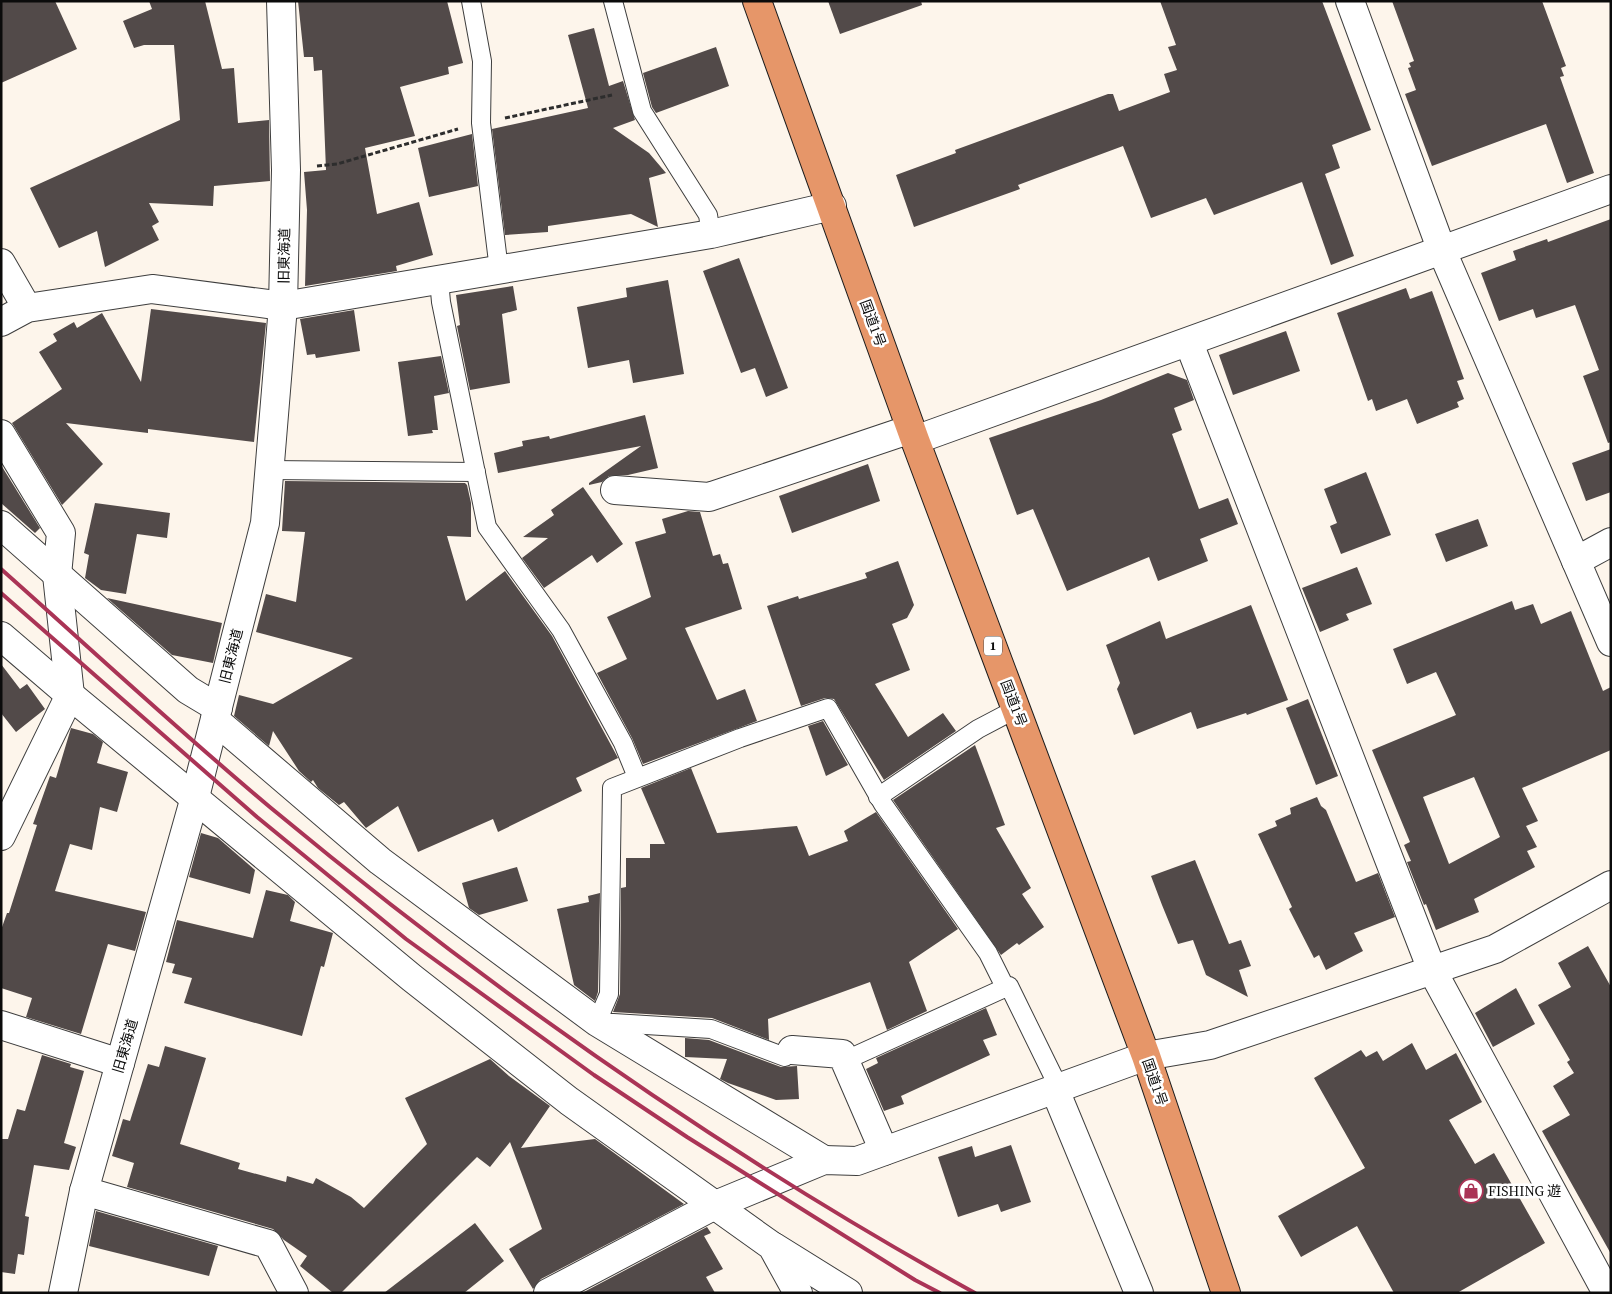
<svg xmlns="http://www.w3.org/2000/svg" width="1612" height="1294" viewBox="0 0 1612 1294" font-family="'Source Serif 4','Noto Sans JP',serif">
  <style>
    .building { fill: #524a49; fill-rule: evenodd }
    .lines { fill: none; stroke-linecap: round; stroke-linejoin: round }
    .service-casing { stroke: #3e3e3e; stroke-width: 20 }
    .minor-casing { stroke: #3e3e3e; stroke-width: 30 }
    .tertiary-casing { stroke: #3e3e3e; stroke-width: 30 }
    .trunk-casing { stroke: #1c1c1c; stroke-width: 30 }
    .path { stroke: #2d2d2d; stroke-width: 3; stroke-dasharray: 5 2.5; stroke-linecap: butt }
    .service { stroke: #fff; stroke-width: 18 }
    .minor { stroke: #fff; stroke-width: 28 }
    .tertiary { stroke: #fff; stroke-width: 28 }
    .trunk { stroke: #e69669; stroke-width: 28 }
    .rail { stroke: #aa3456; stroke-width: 4 }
    .labels { text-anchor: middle; stroke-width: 5; stroke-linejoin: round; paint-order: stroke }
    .shield { fill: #fff; stroke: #545454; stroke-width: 1 }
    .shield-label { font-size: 12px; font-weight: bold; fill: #0b0b0b }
    .street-label { font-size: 14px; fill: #0b0b0b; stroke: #fff }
    .poi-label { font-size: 14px; fill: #0b0b0b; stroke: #fff; text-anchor: start }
  </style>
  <rect width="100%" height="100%" fill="#fdf5eb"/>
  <!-- building -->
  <g class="building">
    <polygon points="1,1 55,1 77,49 1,83"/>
    <polygon points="149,1 205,1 222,69 234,68 238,123 269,120 270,181 214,186 213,206 149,203 159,222 152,226 159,240 105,267 97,231 59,248 30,188 180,120 174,45 144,45 134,48 123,21 152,9"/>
    <polygon points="298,1 447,1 463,63 448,67 449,74 400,87 415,136 365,148 377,214 419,202 433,255 396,266 397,271 305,286 307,210 304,172 326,170 322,70 314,71 313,57 304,57"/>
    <polygon points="828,1 921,1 922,5 840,34"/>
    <polygon points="1160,1 1322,1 1371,130 1332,145 1340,168 1325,174 1354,256 1331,265 1302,182 1214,215 1206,198 1151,218 1123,146 1018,185 1020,189 914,227 896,175 956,153 955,150 1108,94 1113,94 1119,111 1170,92 1164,74 1177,70 1168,47 1176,45"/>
    <polygon points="1392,1 1542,1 1566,66 1561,68 1564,76 1560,77 1594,173 1567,183 1546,124 1432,166 1405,94 1416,90 1408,68 1411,67 1409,63 1414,61"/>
    <polygon points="594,28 609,86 623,81 635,120 613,128 649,153 666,173 649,178 658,227 631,214 548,226 548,232 505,235 492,129 588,108 568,35"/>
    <polygon points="716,47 729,86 656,113 652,107 643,73"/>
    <polygon points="472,134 478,186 429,197 418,148"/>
    <polygon points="1611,219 1611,442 1608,443 1583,376 1599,370 1575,305 1536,318 1533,309 1499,321 1481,273 1516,260 1513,251 1547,239 1548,242"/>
    <polygon points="739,258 788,388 766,397 755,368 741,373 703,271"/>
    <polygon points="668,280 684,374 633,383 629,360 588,368 577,307 627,297 626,288"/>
    <polygon points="513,286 517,310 502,314 510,383 470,390 457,326 460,325 456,295"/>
    <polygon points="1406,288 1410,299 1432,291 1464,379 1457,381 1464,399 1457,402 1459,407 1417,424 1407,399 1376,411 1372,399 1368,401 1337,313"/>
    <polygon points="151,309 266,323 254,442 148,429 148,433 66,423 103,464 62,505 12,423 62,389 39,352 57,341 53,334 74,322 77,328 102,313 141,382"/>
    <polygon points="354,310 360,351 316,358 315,354 307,355 300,319"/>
    <polygon points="1286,331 1300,371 1233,395 1219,355"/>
    <polygon points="441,356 449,393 434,396 438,430 432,430 433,433 408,436 398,362"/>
    <polygon points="1168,373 1187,380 1194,400 1174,408 1182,430 1172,434 1199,509 1228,498 1238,524 1200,539 1208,561 1158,581 1149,557 1067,591 1033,509 1017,515 989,438 1101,400"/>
    <polygon points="645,415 658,468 628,475 609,476 602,482 589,485 589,483 641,446 498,473 494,453 523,446 522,441 549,436 550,439"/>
    <polygon points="1611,449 1611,492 1586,501 1572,463"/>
    <polygon points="868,464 880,501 792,533 779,496"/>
    <polygon points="1,465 40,528 35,533 1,503"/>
    <polygon points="1366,472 1391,535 1341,554 1330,526 1337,523 1324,489"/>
    <polygon points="285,481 465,483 467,485 471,503 471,537 447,536 466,601 505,571 552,636 618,758 576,778 582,791 498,832 493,819 418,852 398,806 366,828 344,802 339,805 318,788 313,780 311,782 299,771 273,731 269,746 234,716 239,695 273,704 353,658 256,632 266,594 296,602 305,532 282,531"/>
    <polygon points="583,487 623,544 597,563 592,555 544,588 522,558 548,538 523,537 554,515 551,510"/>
    <polygon points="95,503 170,513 167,538 137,534 126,594 101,590 85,578 89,555 84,553"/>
    <polygon points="688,511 700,512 713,556 720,554 723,564 728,563 742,609 685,628 717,700 745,689 757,721 643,764 632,738 597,673 627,659 607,617 651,597 635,542 666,533 662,519"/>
    <polygon points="1478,519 1488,546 1446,562 1435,534"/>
    <polygon points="898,561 914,605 907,618 892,624 910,670 875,684 908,737 943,713 956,731 884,780 834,699 825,698 801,706 767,606 798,596 799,599 867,578 865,573"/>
    <polygon points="1357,567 1372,604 1346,614 1349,620 1320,632 1302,588"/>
    <polygon points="107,598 222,623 213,663 172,655"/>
    <path d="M1512 601 1515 610 1533 604 1541 624 1571 611 1603 691 1611 687V750L1522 788 1538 821 1526 826 1537 847 1527 851 1535 867 1474 899 1479 912 1436 930 1426 904 1424 905 1407 862 1411 861 1404 845 1410 842 1372 750 1456 715 1436 672 1407 684 1393 649ZM1474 777 1500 837 1449 864 1423 797Z"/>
    <polygon points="1251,605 1288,700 1247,715 1246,713 1197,729 1191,712 1134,735 1117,689 1120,683 1106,645 1160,621 1166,639"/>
    <polygon points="1,664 20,689 27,684 45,709 16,732 1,713"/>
    <polygon points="1308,699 1338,776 1316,785 1286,708"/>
    <polygon points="823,721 848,765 826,776 808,726"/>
    <polygon points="71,728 93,734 103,742 97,763 128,772 117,812 100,807 92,850 70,844 55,891 146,912 135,951 108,944 81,1034 26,1017 32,998 1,988 1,930 7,913 9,913 37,825 33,824 50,776 56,778"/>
    <polygon points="975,745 1005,825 996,828 1031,888 1022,894 1044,927 1019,945 1017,943 1001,955 893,800"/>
    <polygon points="691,768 717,833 797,826 809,856 848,841 844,831 876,812 958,929 909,962 927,1011 887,1030 870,982 768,1019 769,1040 712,1018 613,1012 620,994 621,888 626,887 626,858 650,858 650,844 665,844 641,788"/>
    <polygon points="1317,797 1321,806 1326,810 1356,882 1378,873 1395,917 1354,933 1363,951 1326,970 1319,955 1314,958 1289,909 1292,907 1258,834 1277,826 1275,821 1291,814 1290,808"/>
    <polygon points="201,833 218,838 255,870 250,894 189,877"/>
    <polygon points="1195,860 1229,944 1241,940 1251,966 1239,970 1248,997 1206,975 1193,940 1178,944 1162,905 1151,876"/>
    <polygon points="517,867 528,901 479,915 469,908 462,883"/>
    <polygon points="266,890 288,895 295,902 290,921 333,933 324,967 321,966 302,1036 184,1003 192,978 172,973 175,964 166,962 177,920 253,938"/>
    <polygon points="600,893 598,992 595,1001 574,985 557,909 589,902 588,896"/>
    <polygon points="1588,946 1611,987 1611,1254 1542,1131 1570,1115 1553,1086 1574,1073 1567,1062 1570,1060 1538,1005 1571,987 1558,963"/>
    <polygon points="1516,988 1535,1024 1493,1047 1475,1013"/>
    <polygon points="986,1008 997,1035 983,1040 990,1055 901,1096 904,1104 884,1111 866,1069 878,1063 876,1058"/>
    <polygon points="685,1038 709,1040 781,1067 797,1066 799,1099 776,1100 728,1083 720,1079 727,1059 685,1057"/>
    <polygon points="1412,1043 1426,1070 1456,1053 1482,1102 1449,1120 1475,1164 1494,1153 1545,1243 1457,1293 1394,1293 1357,1226 1301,1257 1278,1216 1365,1168 1314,1078 1361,1050 1366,1057 1377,1051 1383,1061"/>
    <polygon points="165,1046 206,1058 180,1144 240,1163 238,1169 286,1182 287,1176 313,1184 316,1178 351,1197 364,1208 427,1144 405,1098 490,1059 509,1076 550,1106 521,1148 595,1139 684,1204 541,1279 533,1289 509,1249 542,1229 510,1142 490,1167 477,1157 341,1293 333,1293 300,1266 307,1256 284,1240 273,1229 127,1187 134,1163 112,1156 123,1119 130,1121 148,1064 159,1067"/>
    <polygon points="42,1055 71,1064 70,1067 84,1071 64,1143 76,1147 69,1170 34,1165 25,1216 29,1217 24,1255 18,1254 15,1274 1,1272 1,1139 8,1139 17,1109 25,1111"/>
    <polygon points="1011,1145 1031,1202 1001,1212 998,1204 958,1217 938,1157 972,1146 975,1157"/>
    <polygon points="96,1211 218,1246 209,1276 89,1246"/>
    <polygon points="475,1223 504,1261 464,1293 384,1293"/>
    <polygon points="707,1227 711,1233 704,1236 723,1269 706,1277 715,1293 582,1293"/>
  </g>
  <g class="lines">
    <!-- service casing -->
    <g class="service-casing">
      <g id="service">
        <polyline points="471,1 482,61 481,123 499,270"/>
        <polyline points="613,1 642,111 708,215 711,234"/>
        <polyline points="439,280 441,302 487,527 561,630 623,743 637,777"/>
        <polyline points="270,470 476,472"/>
        <polyline points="878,797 978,729 1016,709"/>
        <polyline points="792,1050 785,1057 711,1029 597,1022 609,994 612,788 740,738 828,708 883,804 988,953 1005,987"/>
        <polyline points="846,1060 1009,986 1059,1088"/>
      </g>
    </g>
    <!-- minor casing -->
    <g class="minor-casing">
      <g id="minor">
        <polyline points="1350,1 1442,251 1611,642"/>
        <polyline points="1,263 27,308"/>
        <polyline points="1,322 27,308 152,289 283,306 711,234 832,206"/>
        <polyline points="1189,343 1432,970 1607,1293"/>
        <polyline points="1,434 61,533 57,575 70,695 1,836"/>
        <polyline points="915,440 1611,189"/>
        <polyline points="615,490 709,497 911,429"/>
        <polyline points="1,525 188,690 218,708"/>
        <polyline points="1576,561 1611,542"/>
        <polyline points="1,636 70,695 412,978 569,1101 772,1246 798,1293"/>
        <polyline points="215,720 380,861 597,1022 824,1160"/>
        <polyline points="1,1025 120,1063"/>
        <polyline points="792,1050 842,1054 884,1151"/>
        <polyline points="1055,1090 1139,1293"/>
        <polyline points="84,1191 268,1244 294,1293"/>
        <polyline points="774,1247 848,1293"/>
        <polyline points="63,1293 84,1191 195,797 265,523 283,306 286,170 281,1"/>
      </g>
    </g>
    <!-- tertiary casing -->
    <g class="tertiary-casing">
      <polyline id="tertiary" points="548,1293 713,1206 824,1160 857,1161 1146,1056 1210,1045 1495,949 1611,885"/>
    </g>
    <!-- trunk casing -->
    <g class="trunk-casing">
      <polyline id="trunk" points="757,1 915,440 1146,1056 1226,1293"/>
    </g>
    <!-- path -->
    <g class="path">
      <polyline points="505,118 612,95"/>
      <polyline points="317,166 337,164 458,129"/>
    </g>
    <!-- service -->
    <use href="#service" class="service"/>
    <!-- minor -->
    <use href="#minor" class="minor"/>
    <!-- tertiary -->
    <use href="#tertiary" class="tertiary"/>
    <!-- trunk -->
    <use href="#trunk" class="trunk"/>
    <!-- rail -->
    <g class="rail">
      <path d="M1 569C91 649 179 731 271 808 489 989 727 1156 975 1293"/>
      <polyline points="1,593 257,817 406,939 594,1075 687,1137 915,1280 940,1293"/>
    </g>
  </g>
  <!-- icons -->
  <defs>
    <g id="shop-ring" transform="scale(1.25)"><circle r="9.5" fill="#fff" stroke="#aa3456" stroke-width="1.5"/><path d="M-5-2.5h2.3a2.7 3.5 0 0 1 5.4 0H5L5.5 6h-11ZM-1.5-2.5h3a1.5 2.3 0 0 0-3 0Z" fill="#aa3456"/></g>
  </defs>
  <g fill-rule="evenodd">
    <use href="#shop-ring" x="1471" y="1191"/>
  </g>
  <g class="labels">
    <!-- shield labels -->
    <rect class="shield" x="984" y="636.5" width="18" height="19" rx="4"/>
    <g class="shield-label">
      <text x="993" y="650">1</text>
    </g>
    <!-- street labels -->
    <g class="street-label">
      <text transform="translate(284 256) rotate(-89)" y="5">旧東海道</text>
      <text transform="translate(873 323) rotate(70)" y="5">国道1号</text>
      <text transform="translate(231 656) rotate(-76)" y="5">旧東海道</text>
      <text transform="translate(1014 703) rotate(69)" y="5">国道1号</text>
      <text transform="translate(125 1046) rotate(-74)" y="5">旧東海道</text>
      <text transform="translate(1155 1082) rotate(71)" y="5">国道1号</text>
    </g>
    <!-- poi labels -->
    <g class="poi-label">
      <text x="1488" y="1196">FISHING 遊</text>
    </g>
  </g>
  <!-- border -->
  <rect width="1612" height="1294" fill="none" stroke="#0b0b0b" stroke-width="5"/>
</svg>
